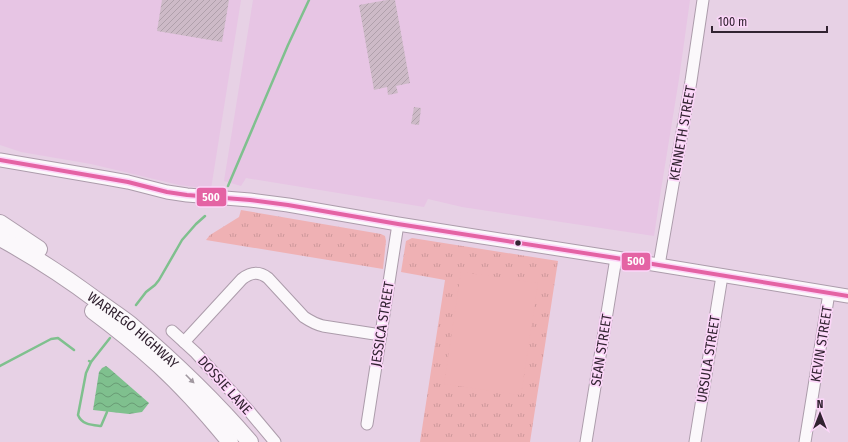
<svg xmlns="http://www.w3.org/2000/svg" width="848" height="442" viewBox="0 0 848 442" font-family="'Fira Sans Condensed',sans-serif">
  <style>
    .built { fill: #e7c5e4 }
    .park { fill: url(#park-tufts) }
    .garden { fill: #efb1b4 }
    .water { fill: url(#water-waves) }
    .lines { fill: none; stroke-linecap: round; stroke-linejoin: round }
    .stream { stroke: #7fc08e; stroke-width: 2.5 }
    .building { fill: url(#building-hatch) }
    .minor-casing { stroke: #ac9cab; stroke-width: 13 }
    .major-casing { stroke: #ac9cab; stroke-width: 15 }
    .highway-casing { stroke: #ac9cab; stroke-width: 18 }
    .minor { stroke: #fbf8fb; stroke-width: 11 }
    .major { stroke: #fbf8fb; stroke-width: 13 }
    .highway { stroke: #fbf8fb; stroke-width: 16 }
    .bus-1-casing { stroke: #fcd6f9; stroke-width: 7 }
    .bus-1 { stroke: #e463a4; stroke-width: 4 }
    .oneway { fill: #a198a0 }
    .bus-dot { fill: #322331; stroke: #fcd6f9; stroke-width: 1.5 }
    .labels { text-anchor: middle; stroke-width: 3.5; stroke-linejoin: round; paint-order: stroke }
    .street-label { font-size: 14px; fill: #322331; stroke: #fcd6f9 }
    .line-badge { stroke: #fcd6f9; stroke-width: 1.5 }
    .badge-label { font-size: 11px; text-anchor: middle; font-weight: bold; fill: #fff }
  </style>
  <defs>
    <pattern id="park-tufts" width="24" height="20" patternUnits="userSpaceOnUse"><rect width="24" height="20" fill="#efb1b4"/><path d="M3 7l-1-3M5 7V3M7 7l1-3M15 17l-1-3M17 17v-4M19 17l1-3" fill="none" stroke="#cd989b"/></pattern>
    <pattern id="water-waves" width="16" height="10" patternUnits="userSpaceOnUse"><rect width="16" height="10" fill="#7fc08e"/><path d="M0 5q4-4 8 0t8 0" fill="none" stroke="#699c75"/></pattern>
    <pattern id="building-hatch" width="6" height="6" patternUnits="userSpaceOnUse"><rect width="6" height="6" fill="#cdbac7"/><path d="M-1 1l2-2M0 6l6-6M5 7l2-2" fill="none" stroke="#b0a0ab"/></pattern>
  </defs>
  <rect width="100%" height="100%" fill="#e7d1e5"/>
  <!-- built -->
  <g class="built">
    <polygon points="0,0 241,0 211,189 179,185 91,164 21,152 0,145"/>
    <polygon points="253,0 690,0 679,79 660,196 654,236 462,207 428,199 424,207 246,178 241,186 224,181"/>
  </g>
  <!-- park -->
  <g class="park">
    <polygon points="241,210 381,234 385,236 386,241 383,269 206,240 210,235 239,217"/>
    <polygon points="412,238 558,261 530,442 420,442 445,280 401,272 406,241"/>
  </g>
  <!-- garden -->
  <polygon class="garden" points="461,272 538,283 521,395 444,384"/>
  <!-- water -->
  <polygon class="water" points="106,366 110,369 149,403 142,412 129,414 93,410 99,372 102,368"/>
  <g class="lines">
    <!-- stream -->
    <g class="stream">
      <polyline points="228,186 288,45 309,0"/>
      <polyline points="136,305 146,292 155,285 159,280 178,247 182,240 196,224 205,216"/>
      <polyline points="89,361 91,362 110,338"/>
      <path d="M91 362 86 373 78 415C82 425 92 425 101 426L107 412"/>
      <polyline points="0,366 51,339 58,338 74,350"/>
    </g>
  </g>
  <!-- building -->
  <g class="building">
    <polygon points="162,0 229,0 222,42 157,31"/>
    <polygon points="387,0 395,0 410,83 396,86 398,93 388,95 387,87 374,90 359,5"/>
    <polygon points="414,107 421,108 419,125 411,124"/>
  </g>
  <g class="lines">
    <!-- minor casing -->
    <g class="minor-casing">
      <g id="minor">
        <polyline points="659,265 691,81 703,0"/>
        <polyline points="172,331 196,353 249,411 275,442"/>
        <path d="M184 342 242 279C251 272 259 271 268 278L304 317C310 321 315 324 323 326L381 335"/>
        <polyline points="367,424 398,224"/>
        <polyline points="586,442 616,258"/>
        <polyline points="695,442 722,276"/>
        <polyline points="805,442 829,293"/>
      </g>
    </g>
    <!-- major casing -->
    <g class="major-casing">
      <polyline id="major" points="0,160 106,178 128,182 167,192 187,195 250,200 288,205 398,224 616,258 848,296"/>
    </g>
    <!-- highway casing -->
    <g class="highway-casing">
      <g id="highway">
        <polyline points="0,223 39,249"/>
        <path id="s1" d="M0 238C35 257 67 278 99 302 110 310 121 317 131 325 173 361 214 400 250 442"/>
        <path d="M93 311C116 328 138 346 159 365 185 389 208 415 230 442"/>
      </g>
    </g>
    <!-- minor -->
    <use href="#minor" class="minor"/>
    <!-- major -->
    <use href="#major" class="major"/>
    <!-- highway -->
    <use href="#highway" class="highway"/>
    <!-- bus-1 casing -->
    <g class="bus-1-casing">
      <polyline id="bus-1" points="0,160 128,182 167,192 187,195 250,200 288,205 398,224 616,258 848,296"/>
    </g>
    <!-- bus-1 -->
    <use href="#bus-1" class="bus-1"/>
  </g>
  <!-- one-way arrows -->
  <defs><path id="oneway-solid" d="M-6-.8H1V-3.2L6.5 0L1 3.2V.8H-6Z"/></defs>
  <use class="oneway" href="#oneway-solid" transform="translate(190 379) rotate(45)"/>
  <!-- markers -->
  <circle class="bus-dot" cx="518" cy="243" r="3.5"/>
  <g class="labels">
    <!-- street labels -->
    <g class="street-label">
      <text transform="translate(682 133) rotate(-80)" y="5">KENNETH STREET</text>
      <text transform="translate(382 324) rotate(-81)" y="5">JESSICA STREET</text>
      <text dy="5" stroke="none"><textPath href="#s1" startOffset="162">WARREGO HIGHWAY</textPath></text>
      <text transform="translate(821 344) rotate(-81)" y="5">KEVIN STREET</text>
      <text transform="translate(601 350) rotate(-81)" y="5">SEAN STREET</text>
      <text transform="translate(708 359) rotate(-81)" y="5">URSULA STREET</text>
      <text transform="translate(225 385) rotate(48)" y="5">DOSSIE LANE</text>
    </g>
  </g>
  <g class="line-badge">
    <rect x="196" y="187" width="31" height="20" rx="4" fill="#e463a4"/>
    <rect x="621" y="252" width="30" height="19" rx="4" fill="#e463a4"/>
  </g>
  <g class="badge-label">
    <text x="211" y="201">500</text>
    <text x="636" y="265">500</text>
  </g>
  <!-- north arrow -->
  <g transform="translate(820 414)" stroke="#fcd6f9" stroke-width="3" paint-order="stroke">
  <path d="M0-3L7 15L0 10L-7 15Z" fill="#322331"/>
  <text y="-6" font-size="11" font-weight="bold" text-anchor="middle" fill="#322331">N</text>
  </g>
  <!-- scale -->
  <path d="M712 26v6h115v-6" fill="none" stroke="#322331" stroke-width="2"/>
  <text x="718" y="26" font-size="12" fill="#322331" stroke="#fcd6f9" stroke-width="3" paint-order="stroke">100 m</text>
</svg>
